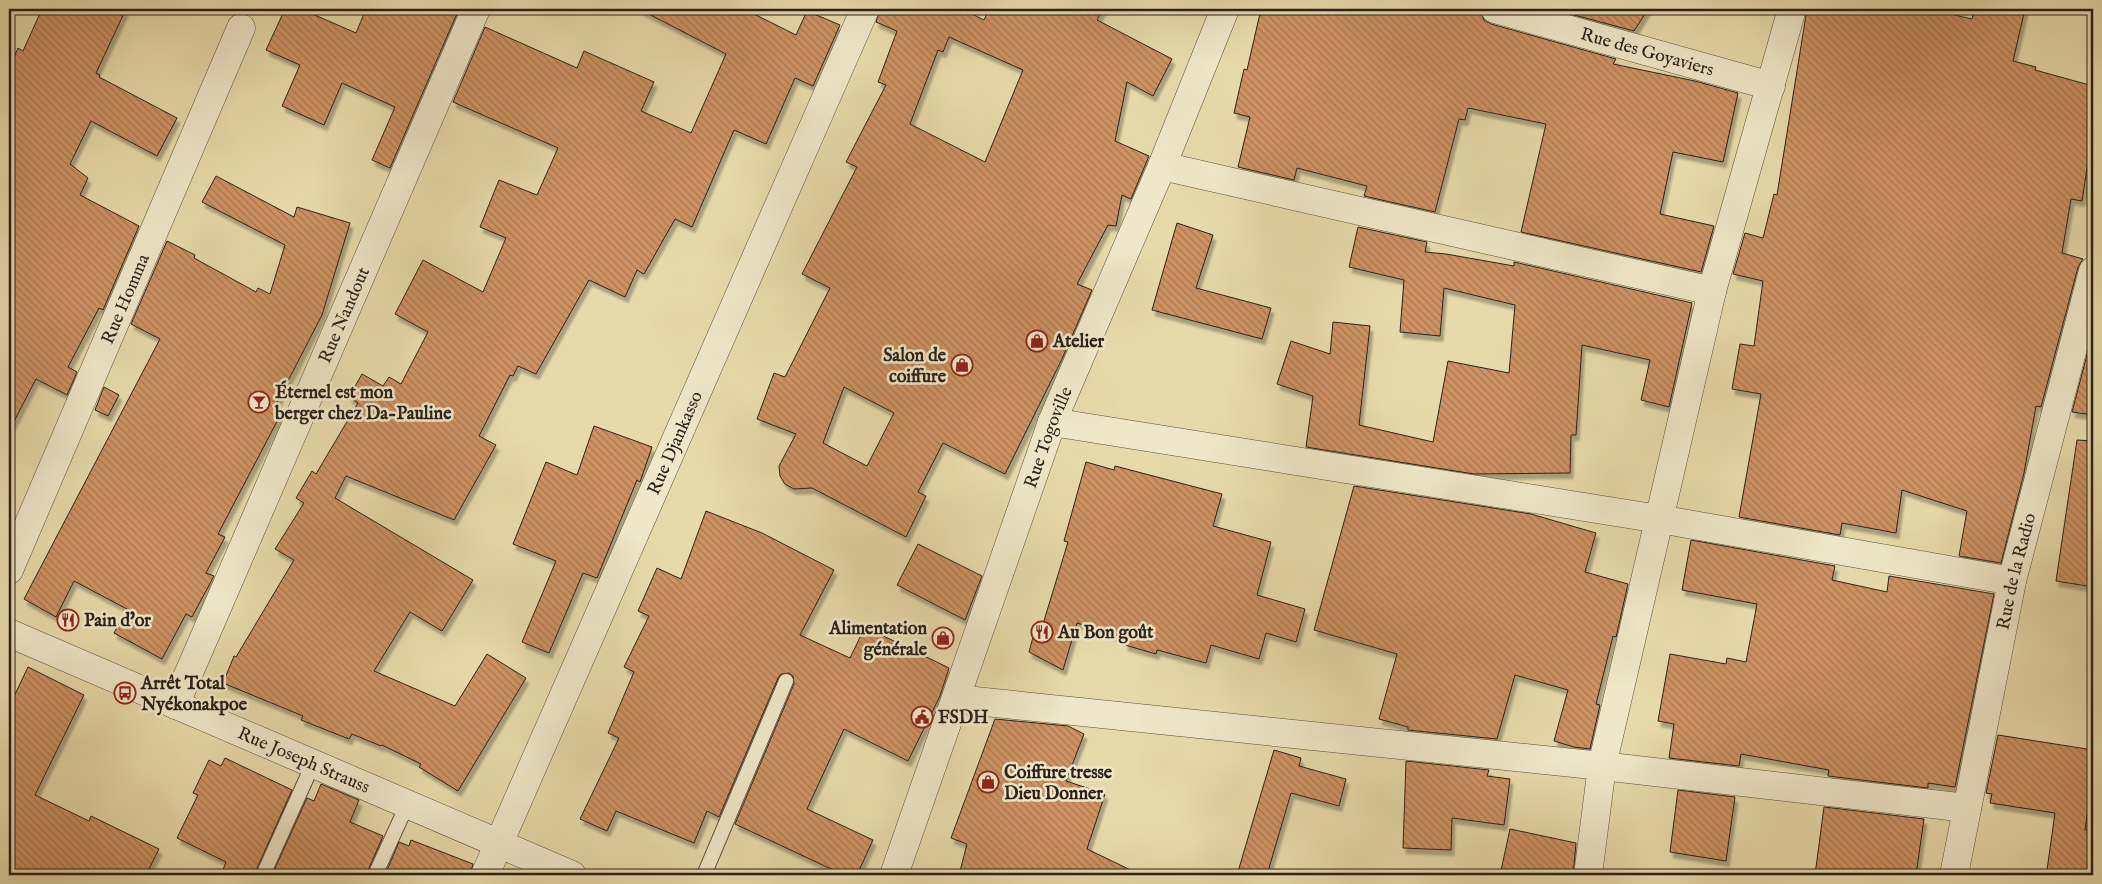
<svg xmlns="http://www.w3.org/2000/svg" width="2102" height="884" viewBox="0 0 2102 884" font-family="'IM FELL English',serif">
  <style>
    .building { fill: url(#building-back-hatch); stroke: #2b2019; fill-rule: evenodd; filter: url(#shadow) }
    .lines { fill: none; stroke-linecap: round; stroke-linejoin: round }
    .service-casing { stroke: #5a4e3d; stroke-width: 16 }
    .minor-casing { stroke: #5a4e3d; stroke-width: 29 }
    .tertiary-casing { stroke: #5a4e3d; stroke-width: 29 }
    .service { stroke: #efe7c8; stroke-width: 14 }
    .minor { stroke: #efe7c8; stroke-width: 28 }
    .tertiary { stroke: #efe7c8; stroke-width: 28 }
    .labels { text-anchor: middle; stroke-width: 5; stroke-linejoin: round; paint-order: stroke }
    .street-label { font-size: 18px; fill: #2b2019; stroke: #efe7c8 }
    .poi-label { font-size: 18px; font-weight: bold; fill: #2b2019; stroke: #efe7c8; text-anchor: start }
  </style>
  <defs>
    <pattern id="building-back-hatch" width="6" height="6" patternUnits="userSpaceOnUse" patternTransform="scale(1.25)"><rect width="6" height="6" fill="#ce9263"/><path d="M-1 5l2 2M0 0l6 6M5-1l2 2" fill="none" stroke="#a77751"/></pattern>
    <filter id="shadow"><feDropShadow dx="3" dy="5.5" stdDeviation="1" flood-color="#0004"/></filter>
  </defs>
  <rect width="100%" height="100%" fill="#e7daaa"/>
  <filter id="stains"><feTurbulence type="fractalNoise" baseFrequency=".004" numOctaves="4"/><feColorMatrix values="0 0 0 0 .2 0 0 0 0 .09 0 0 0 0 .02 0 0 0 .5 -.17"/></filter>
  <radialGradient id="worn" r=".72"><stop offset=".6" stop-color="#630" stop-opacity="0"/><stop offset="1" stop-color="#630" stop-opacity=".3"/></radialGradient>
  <!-- building -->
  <g class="building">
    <polygon points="42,9 126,9 96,73 100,75 99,77 177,118 157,156 91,121 70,164 88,178 80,195 139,226 103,310 99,308 68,367 77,372 67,395 36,379 9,431 9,68 18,48 23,51"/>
    <polygon points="285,9 301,9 356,33 366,9 459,9 390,168 372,160 395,107 342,83 324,125 282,106 300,65 266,50"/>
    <polygon points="639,9 744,9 796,35 807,11 840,25 813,86 795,78 766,144 734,130 692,227 675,219 644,274 637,270 625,297 589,280 536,374 518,366 513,376 510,375 479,436 496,445 454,520 346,476 335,498 473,580 442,631 410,612 374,671 455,706 487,654 526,678 458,791 419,767 421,764 382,745 381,746 352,734 349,739 301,720 303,716 223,683 234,656 236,657 294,560 275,549 304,503 296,498 312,471 316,474 358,403 349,397 362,374 383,386 389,377 401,384 428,332 395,314 423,260 483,292 506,238 480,227 499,180 537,195 558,148 453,102 485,27 577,68 584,51 654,82 641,111 691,133 726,54"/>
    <path d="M880 9H962L984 20 989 9H1103L1097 20 1172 59 1153 96 1127 82 1115 141 1149 156 1131 199 1122 195 1116 226 1108 225 1077 284 1092 290 1062 359 1005 474 943 443 918 492 926 496 906 537 812 488 794 489 785 484 780 476 779 466 796 434 757 419 774 373 785 377 830 288 802 274 857 167 846 162 886 85 878 82 897 31 876 22ZM949 37 1023 70 985 162 910 124 938 50 943 52ZM844 387 894 413 867 466 823 443Z"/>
    <polygon points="1261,9 1480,9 1484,20 1491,24 1616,59 1613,64 1695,81 1738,93 1723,162 1673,152 1660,214 1714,226 1701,272 1521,232 1546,124 1468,108 1465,120 1459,119 1435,212 1364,196 1367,186 1297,168 1294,180 1238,167 1250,117 1234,113 1244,69 1247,70"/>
    <polygon points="1552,9 1648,9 1634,31"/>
    <polygon points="1807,9 1929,9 1972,19 1974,9 2025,9 2013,61 2036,67 2035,70 2093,86 2093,129 2082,201 2071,199 2062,253 2083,259 2078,267 2041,407 2036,406 2024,473 2001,563 1959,556 1967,511 1902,490 1896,533 1842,523 1840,535 1739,517 1761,394 1732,389 1740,344 1754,346 1763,281 1733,274 1745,233 1763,238 1774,194 1777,195"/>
    <polygon points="216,176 294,217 297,207 350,223 322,315 275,406 283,410 218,534 225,537 206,573 214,576 192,617 186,614 162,659 114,633 127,609 74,581 56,617 24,599 160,339 131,324 167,241 195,255 194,258 256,292 258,288 270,294 285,245 202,202"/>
    <polygon points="1177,223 1213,235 1196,288 1271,308 1262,339 1152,310"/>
    <polygon points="1358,227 1427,242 1425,252 1446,254 1514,266 1514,262 1692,303 1669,407 1641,400 1650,360 1582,345 1576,435 1571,435 1570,473 1474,474 1306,447 1313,396 1277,384 1291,341 1330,354 1333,322 1370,326 1359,425 1433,442 1448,361 1509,373 1515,305 1444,288 1440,336 1400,332 1404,280 1349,267"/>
    <polygon points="2093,332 2093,415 2072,412"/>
    <polygon points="104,387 119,395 108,416 95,410"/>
    <polygon points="594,426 652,447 640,482 637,480 597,578 583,573 549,653 522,642 556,561 513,544 546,462 577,475"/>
    <polygon points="2077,440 2093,441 2093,587 2056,581"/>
    <polygon points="1086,462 1114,470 1115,466 1222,494 1213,526 1271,542 1257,595 1305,609 1296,642 1266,633 1259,659 1211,645 1206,663 1157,650 1156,654 1125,645 1126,639 1077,623 1063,670 1029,652 1037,622 1043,624 1068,542 1064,541"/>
    <polygon points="1354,486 1531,514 1596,533 1585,572 1628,584 1616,637 1613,636 1596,704 1600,705 1590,749 1574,747 1554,741 1568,690 1515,675 1497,739 1408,730 1408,727 1379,719 1397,654 1314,630"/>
    <polygon points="706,511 762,533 834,570 800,635 850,658 865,627 949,668 940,696 908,761 844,729 807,809 873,840 857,875 844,875 735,824 794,684 793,676 789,673 781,674 778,678 719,817 707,811 694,843 616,811 607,831 580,819 619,738 608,733 634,672 624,667 649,616 638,611 657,568 681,579"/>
    <polygon points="1691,540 1835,566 1832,580 1887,592 1889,576 1994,594 1955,787 1928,783 1928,788 1828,776 1829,770 1741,754 1739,766 1669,758 1674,724 1658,721 1670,654 1726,664 1727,658 1746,662 1757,604 1682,590"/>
    <polygon points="918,544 982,576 965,620 897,585"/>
    <polygon points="28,667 84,695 35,795 89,821 91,816 159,849 146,875 9,875 9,707"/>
    <polygon points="995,719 1068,726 1084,734 1066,781 1105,794 1087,849 1141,875 959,875 967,844 951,838"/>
    <polygon points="1998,735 2093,750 2093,773 2085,830 2093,831 2093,875 2047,870 2055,813 1990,803 1992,794 1986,793"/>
    <polygon points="1274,750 1301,758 1299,766 1346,779 1339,806 1291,793 1267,875 1237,875"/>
    <polygon points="225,758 292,790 254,875 221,875 226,862 177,838 198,795 193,793 209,760 221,766"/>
    <polygon points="1406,761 1489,770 1487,776 1510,779 1504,825 1452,818 1451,850 1403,848"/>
    <polygon points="321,784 359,800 350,822 383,836 366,875 272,875 307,798 314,801"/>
    <polygon points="1678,790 1735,797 1726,861 1670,852"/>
    <polygon points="1824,807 1924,819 1916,875 1815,875"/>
    <polygon points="1510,829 1576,843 1573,875 1500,875"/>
    <polygon points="411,840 473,864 470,875 385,875 399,842 409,846"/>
  </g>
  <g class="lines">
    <!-- service casing -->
    <g class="service-casing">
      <g id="service">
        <polyline points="263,875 313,764"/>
        <polyline points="375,875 407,805"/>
        <polyline points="704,875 786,681"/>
      </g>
    </g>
    <!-- minor casing -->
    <g class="minor-casing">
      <g id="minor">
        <path id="s1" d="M1495 9 1771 86"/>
        <polyline points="1162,166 1712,291"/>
        <polyline points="1052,422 1659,519 2012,581"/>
        <path id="s2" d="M9 570 241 28"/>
        <polyline points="956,699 1602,766 1967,808"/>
        <path id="s3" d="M175 705 476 9"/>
        <path id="s4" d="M485 875 865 9"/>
        <path id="s5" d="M894 875 1052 422 1162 166 1225 9"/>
        <polyline points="1588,875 1602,766 1712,291 1792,9"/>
        <path id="s6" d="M1954 875 2012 581 2093 271"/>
      </g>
    </g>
    <!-- tertiary casing -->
    <g class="tertiary-casing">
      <g id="tertiary">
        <path id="s7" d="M9 633 572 875"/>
      </g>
    </g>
    <!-- service -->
    <use href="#service" class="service"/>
    <!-- minor -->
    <use href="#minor" class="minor"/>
    <!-- tertiary -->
    <use href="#tertiary" class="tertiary"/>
  </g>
  <!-- icons -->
  <defs>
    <g id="shop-ring" transform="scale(1.125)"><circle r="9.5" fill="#efe7c8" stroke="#8f2418" stroke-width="1.5"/><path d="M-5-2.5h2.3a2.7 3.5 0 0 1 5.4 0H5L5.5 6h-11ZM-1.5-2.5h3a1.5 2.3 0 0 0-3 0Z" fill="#8f2418"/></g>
    <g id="bar-ring" transform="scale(1.125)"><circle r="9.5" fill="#efe7c8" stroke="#8f2418" stroke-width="1.5"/><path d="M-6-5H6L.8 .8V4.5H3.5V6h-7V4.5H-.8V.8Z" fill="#8f2418"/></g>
    <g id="restaurant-ring" transform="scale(1.125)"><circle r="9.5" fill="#efe7c8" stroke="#8f2418" stroke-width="1.5"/><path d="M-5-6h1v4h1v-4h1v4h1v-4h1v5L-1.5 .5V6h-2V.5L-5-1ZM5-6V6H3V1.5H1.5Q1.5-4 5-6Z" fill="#8f2418"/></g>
    <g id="bus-ring" transform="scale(1.125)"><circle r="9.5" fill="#efe7c8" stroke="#8f2418" stroke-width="1.5"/><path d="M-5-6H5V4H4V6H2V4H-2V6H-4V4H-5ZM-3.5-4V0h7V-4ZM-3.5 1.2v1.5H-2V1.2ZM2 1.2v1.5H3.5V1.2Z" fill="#8f2418"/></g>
    <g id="civic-ring" transform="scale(1.125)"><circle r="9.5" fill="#efe7c8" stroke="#8f2418" stroke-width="1.5"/><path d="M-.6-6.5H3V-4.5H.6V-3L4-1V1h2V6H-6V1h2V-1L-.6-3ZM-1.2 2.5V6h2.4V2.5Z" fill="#8f2418"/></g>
  </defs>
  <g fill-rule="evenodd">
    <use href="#shop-ring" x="1037" y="341"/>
    <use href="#shop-ring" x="962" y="365"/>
    <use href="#bar-ring" x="259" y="402"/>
    <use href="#restaurant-ring" x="68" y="620"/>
    <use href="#restaurant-ring" x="1042" y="632"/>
    <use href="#shop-ring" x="943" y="638"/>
    <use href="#bus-ring" x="125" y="693"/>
    <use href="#civic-ring" x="922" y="717"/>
    <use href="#shop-ring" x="988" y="782"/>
  </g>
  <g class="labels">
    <!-- street labels -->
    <g class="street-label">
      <text dy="6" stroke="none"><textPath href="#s1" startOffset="158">Rue des Goyaviers</textPath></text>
      <text dy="6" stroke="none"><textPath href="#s2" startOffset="295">Rue Homma</textPath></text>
      <text dy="6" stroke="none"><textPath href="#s3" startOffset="425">Rue Nandout</textPath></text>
      <text dy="6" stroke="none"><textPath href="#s5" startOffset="464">Rue Togoville</textPath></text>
      <text dy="6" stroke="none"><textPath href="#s4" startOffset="472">Rue Djankasso</textPath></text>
      <text dy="6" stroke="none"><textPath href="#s6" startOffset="310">Rue de la Radio</textPath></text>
      <text dy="6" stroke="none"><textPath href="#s7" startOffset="321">Rue Joseph Strauss</textPath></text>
    </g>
    <!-- poi labels -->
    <g class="poi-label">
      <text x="1053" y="347">Atelier</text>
      <text x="946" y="361" text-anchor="end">Salon de<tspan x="946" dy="21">coiffure</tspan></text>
      <text x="275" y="398">Éternel est mon<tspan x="275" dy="21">berger chez Da-Pauline</tspan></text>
      <text x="84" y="626">Pain d'or</text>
      <text x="927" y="634" text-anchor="end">Alimentation<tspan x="927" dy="21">générale</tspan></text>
      <text x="1058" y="638">Au Bon goût</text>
      <text x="141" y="689">Arrêt Total<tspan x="141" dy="21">Nyékonakpoe</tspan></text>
      <text x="938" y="723">FSDH</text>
      <text x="1004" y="778">Coiffure tresse<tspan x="1004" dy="21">Dieu Donner</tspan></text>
    </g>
  </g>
  <!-- margin -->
  <rect width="2102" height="884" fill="none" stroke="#e7daaa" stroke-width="30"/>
  <rect x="10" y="10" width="2082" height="864" fill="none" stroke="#2b2019" stroke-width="2.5"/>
  <rect x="15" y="15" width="2072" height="854" fill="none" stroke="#2b2019"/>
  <rect width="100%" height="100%" filter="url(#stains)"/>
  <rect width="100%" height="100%" fill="url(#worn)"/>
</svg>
